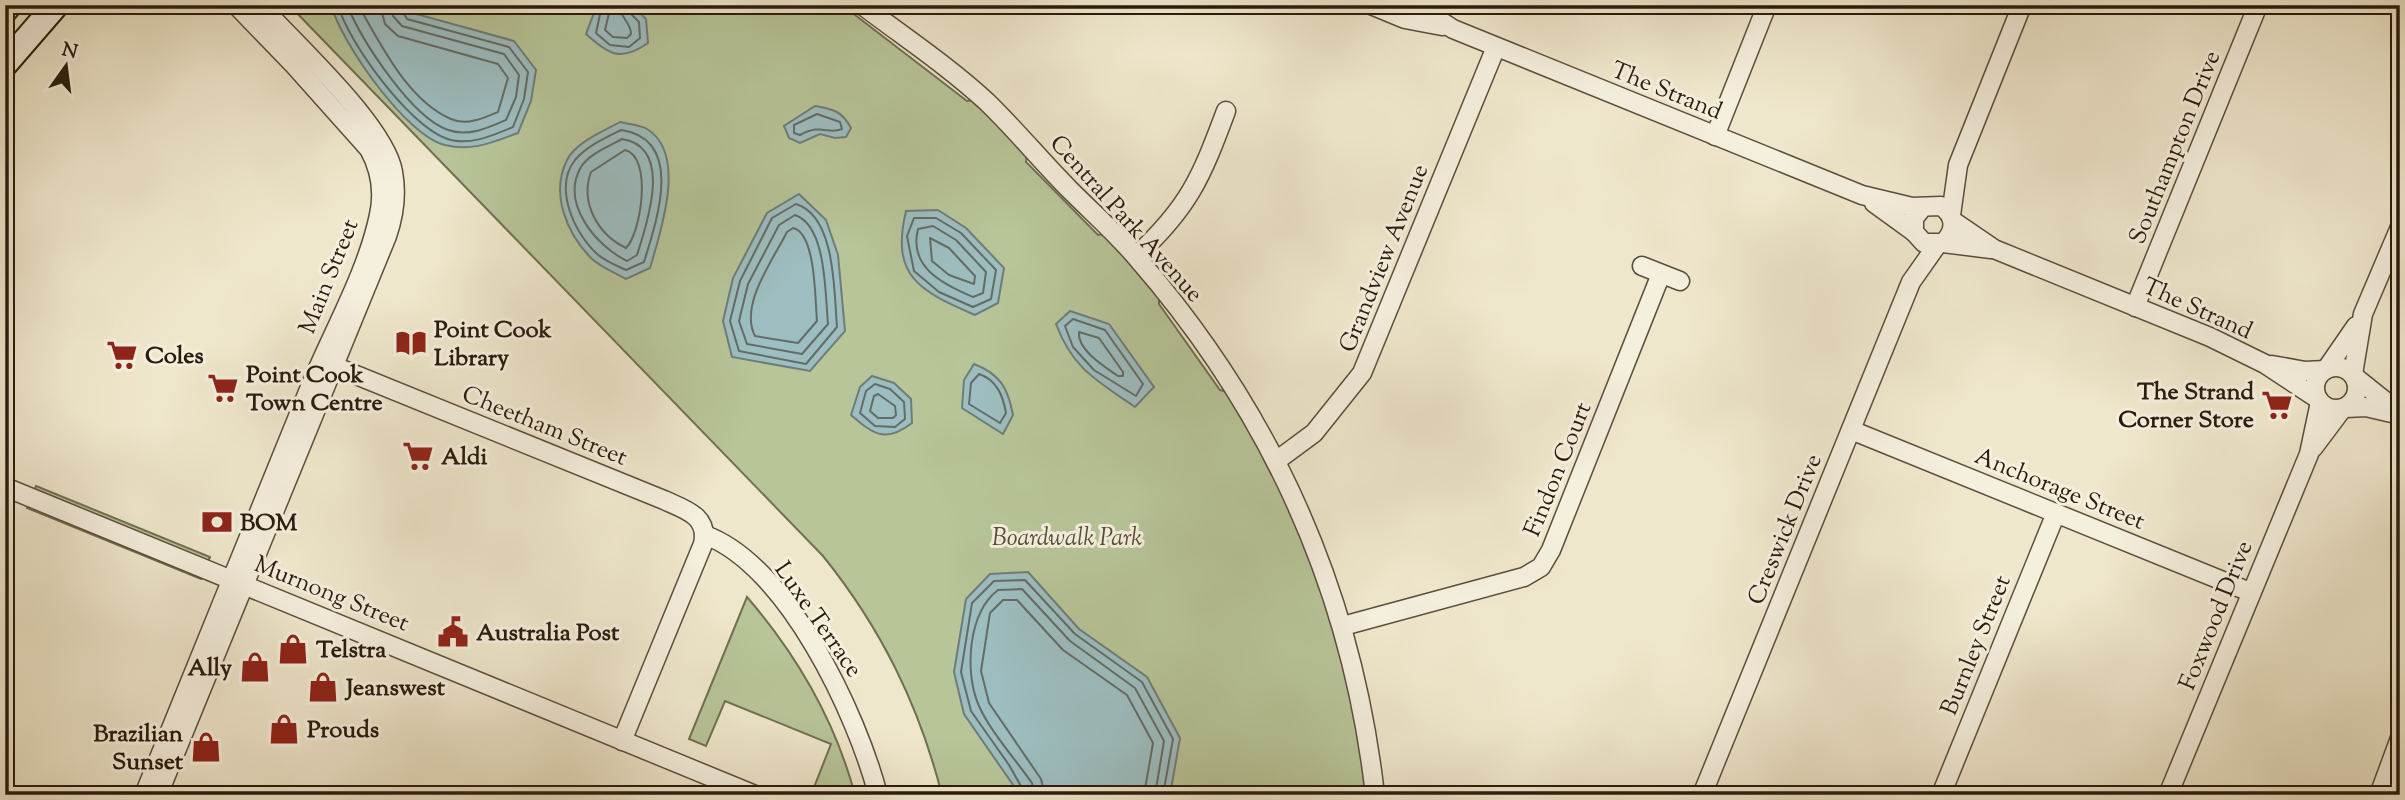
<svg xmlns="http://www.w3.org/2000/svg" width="2405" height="800" viewBox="0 0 2405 800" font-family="'Sorts Mill Goudy',serif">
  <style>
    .green { fill: #b7c599; stroke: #707052; stroke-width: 2 }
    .water { fill: #9dbec1; stroke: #6f7d79; stroke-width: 2 }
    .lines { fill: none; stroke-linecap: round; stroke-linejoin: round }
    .shore { stroke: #636c66; stroke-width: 2 }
    .street-casing { stroke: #5a4e3c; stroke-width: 21 }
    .secondary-casing { stroke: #291b0c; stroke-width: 28 }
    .street { stroke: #f5efde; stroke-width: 18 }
    .secondary { stroke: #f5efde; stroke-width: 24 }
    .labels { text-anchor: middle; stroke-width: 6; stroke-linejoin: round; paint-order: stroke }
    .street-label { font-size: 24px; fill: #291b0c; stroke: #f5efde }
    .poi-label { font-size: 24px; font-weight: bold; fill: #291b0c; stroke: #f5efde; text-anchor: start }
    .park-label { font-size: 24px; font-style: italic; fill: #544e36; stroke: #f5efde }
  </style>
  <rect width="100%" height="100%" fill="#efe7cc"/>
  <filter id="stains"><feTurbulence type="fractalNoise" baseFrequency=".00286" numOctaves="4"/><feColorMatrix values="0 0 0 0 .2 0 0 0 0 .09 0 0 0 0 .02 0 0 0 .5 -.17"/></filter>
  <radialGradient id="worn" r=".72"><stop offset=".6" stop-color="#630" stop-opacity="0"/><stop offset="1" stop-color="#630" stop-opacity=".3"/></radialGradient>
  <!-- green -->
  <g class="green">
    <path d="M289 5H842L967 101 973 100 1027 154 1026 162 1098 235 1104 234 1159 297V304L1220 390 1228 392C1302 513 1350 655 1369 795H942C919 705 881 628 823 556Z"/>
    <polygon points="36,486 210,557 201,579 27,508"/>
    <path d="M747 597C797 655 835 720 855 795H825L813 790 831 744 725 701 706 746 689 739Z"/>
  </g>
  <!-- water -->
  <g class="water">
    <path d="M331 5H405L409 12 514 41 536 70 531 101 518 133C493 142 472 152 445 145 406 136 341 42 331 5Z"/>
    <path d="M597 5H632L646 19 648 43C621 62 609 55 586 34Z"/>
    <path d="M815 106C833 109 842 111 851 128L846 137 835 138 820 134 800 143 789 138 784 126Z"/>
    <path d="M620 122C628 124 641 125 647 129 688 154 660 233 650 268L626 279C615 273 601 267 592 259 567 234 550 194 567 160 576 142 604 131 620 122Z"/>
    <polygon points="799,194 826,220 838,255 845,331 810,371 732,357 723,321 733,278 767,213"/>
    <path d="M938 210 966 228 1004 268 998 303 975 315C921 291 890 278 906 211Z"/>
    <path d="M1070 311 1109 324 1154 387 1135 407C1096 380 1073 369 1056 324Z"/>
    <path d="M974 364C1000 374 1008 388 1013 415L1003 434 962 408 964 380Z"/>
    <path d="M872 376 894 383 911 399 912 423C886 443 874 435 851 415L860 387Z"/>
    <polygon points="1028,572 1079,629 1147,677 1180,738 1170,795 1020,795 964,714 954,672 966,599 990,574"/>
  </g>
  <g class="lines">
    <!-- shore -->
    <g class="shore">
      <path d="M338 5C348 42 408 124 445 138 467 147 492 136 513 127L524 99 528 72 509 47 407 19 399 5"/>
      <path d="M347 5C362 41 411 117 448 130 468 137 488 128 506 120L516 97 519 75 504 54 402 26 393 16 390 5"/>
      <path d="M358 5C381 44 407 100 451 119 466 126 484 118 498 112L508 78 498 64 398 36 385 24 380 5"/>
      <polyline points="602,5 596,33 610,45 629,47 640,38 639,22 629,12 628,5"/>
      <path d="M611 5 605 30 613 37 627 38 631 34C631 22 620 18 619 5"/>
      <path d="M817 114 840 122 842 129C827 135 822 123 800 135L794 133V125Z"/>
      <path d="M621 130C685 139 657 220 644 262L626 270C617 266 605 261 597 254 575 234 553 188 575 160 587 146 605 138 621 130Z"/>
      <path d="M622 139C674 147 647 223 637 255L627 261C596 246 560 203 581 167 589 154 609 146 622 139Z"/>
      <path d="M625 150C653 157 641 233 626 248 597 234 580 202 591 172Z"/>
      <path d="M796 204C836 216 834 293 837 327L806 364 739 351 730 321 740 281 772 218Z"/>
      <path d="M795 215C827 226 825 295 828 324L802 354 747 344 739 321 748 284 779 225Z"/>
      <polygon points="914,218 936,218 961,233 996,270 991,299 973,307 939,292 914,271 907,236"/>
      <path d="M933 226 956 240 986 272 983 293 973 297C944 284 908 268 918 229Z"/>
      <path d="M793 228C816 233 815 300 817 321L798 343 755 336C739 305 773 260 787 232Z"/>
      <polygon points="930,238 949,248 975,276 974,284 949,275 932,261"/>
      <polygon points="1073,319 1105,330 1143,384 1136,396 1094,370 1073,347 1065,326"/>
      <path d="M1079 332 1099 338 1123 372V376H1118C1105 367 1077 350 1079 332Z"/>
      <path d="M979 374C997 380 1003 396 1006 413L1000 423 969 404 971 383Z"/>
      <polygon points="875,384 890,389 904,402 905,419 895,427 875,426 860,413 866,391"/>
      <polygon points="878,394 895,406 896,415 893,418 878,418 870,411 874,396"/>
      <polyline points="1026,795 1009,765 971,711 961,672 972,603 994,581 1025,580 1075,634 1142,682 1173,739 1163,795"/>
      <path d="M1035 795 1032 783C1016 760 990 731 979 706 964 672 968 613 998 590L1022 589 1070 641 1135 688 1164 741 1155 795"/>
      <polyline points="1045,795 1041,779 989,703 981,671 990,613 1003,600 1017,600 1063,650 1127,695 1153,743 1144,795"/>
    </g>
    <!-- street casing -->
    <g class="street-casing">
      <g id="street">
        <path d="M862 5C904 37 948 66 987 102 1016 130 1042 162 1070 190 1093 213 1117 234 1137 258 1272 413 1352 590 1375 795"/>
        <polyline points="1371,5 1405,19 1442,26"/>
        <path d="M1416 5 1453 29 1862 195 1912 207 1941 206C1956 216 1956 231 1943 243H1924L1914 232V218L1923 207"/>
        <polyline points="1715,136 1767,5"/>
        <polyline points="1874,203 1914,232"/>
        <polyline points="1951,215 1958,165 2022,5"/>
        <polyline points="1953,221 1994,249 2210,337 2265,364 2318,399"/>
        <polyline points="1943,243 1991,249"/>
        <path d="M1136 256C1189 207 1201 178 1226 111"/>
        <polyline points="1642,266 1680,281"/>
        <polyline points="2135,307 2258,5"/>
        <path d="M324 362 664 500C686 510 709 516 703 544L622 741"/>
        <polyline points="2272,365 2305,371 2325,370"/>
        <circle cx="2336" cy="388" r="21"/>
        <polyline points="2327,368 2356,326"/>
        <polyline points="2353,374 2363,314 2400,227"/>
        <polyline points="2355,377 2400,413"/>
        <polyline points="2345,408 2366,407 2396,414"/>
        <polyline points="1851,430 2250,592"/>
        <polyline points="2313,448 2343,408"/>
        <polyline points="1276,461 1314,433 1362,373 1496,47"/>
        <polyline points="5,487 755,795"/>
        <path d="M705 535C787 565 857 714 878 795"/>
        <polyline points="1343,626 1524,577 1541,567 1551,550 1661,274"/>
        <path d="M144 795C199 659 255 523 310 387 332 333 367 273 379 215 384 192 380 169 369 149L294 65 236 5"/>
        <path d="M158 795 387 236C394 216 397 194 393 172 385 125 294 43 260 5"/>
        <polyline points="1702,795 1911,282 1937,245"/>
        <polyline points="1941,795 2056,513"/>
        <polyline points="2168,795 2309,454 2320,402"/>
        <polyline points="2379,795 2400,738"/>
      </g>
    </g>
    <!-- secondary casing -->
    <g class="secondary-casing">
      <g id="secondary">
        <polyline points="5,10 9,5"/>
        <polyline points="5,64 56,5"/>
      </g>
    </g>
    <!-- street -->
    <use href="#street" class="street"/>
    <!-- secondary -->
    <use href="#secondary" class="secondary"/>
  </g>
  <!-- icons -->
  <defs>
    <g id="library-bare" transform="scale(2.415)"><path d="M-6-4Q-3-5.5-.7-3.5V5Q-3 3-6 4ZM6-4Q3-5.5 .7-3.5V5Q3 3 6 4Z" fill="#8f2418" stroke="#f5efde" stroke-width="2.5" paint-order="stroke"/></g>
    <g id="supermarket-bare" transform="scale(2.415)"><path d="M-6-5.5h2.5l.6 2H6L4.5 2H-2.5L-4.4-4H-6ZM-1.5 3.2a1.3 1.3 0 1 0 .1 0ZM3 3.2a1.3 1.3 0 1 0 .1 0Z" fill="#8f2418" stroke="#f5efde" stroke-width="2.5" paint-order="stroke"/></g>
    <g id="bank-bare" transform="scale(2.415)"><path d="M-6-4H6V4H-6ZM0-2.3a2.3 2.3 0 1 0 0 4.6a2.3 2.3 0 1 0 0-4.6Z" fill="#8f2418" stroke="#f5efde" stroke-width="2.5" paint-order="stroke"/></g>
    <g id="civic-bare" transform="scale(2.415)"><path d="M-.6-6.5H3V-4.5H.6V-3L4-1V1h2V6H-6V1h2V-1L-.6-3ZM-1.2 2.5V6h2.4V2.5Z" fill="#8f2418" stroke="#f5efde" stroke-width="2.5" paint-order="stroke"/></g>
    <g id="shop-bare" transform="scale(2.415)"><path d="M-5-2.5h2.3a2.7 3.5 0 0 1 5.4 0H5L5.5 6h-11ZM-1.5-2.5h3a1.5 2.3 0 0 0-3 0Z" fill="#8f2418" stroke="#f5efde" stroke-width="2.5" paint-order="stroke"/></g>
  </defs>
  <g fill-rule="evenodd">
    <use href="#library-bare" x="411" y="343"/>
    <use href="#supermarket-bare" x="122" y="355"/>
    <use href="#supermarket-bare" x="223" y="388"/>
    <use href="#supermarket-bare" x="2277" y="405"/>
    <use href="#supermarket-bare" x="418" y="456"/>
    <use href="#bank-bare" x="217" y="522"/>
    <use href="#civic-bare" x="453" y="632"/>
    <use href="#shop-bare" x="293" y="649"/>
    <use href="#shop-bare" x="255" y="667"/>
    <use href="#shop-bare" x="323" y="687"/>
    <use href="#shop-bare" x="284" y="729"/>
    <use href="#shop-bare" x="206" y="747"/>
  </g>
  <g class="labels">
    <!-- street labels -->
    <g class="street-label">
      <text transform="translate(1667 90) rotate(22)" y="8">The Strand</text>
      <text transform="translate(2174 147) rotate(-68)" y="8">Southampton Drive</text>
      <text transform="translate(1127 218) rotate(48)" y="8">Central Park Avenue</text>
      <text transform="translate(1383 258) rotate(-68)" y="8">Grandview Avenue</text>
      <text transform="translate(328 276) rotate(-68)" y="8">Main Street</text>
      <text transform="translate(2198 308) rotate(24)" y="8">The Strand</text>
      <text transform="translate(545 425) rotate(22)" y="8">Cheetham Street</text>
      <text transform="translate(1557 469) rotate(-68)" y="8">Findon Court</text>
      <text transform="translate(2060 488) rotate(22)" y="8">Anchorage Street</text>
      <text transform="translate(1784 529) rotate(-68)" y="8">Creswick Drive</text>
      <text transform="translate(332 593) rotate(22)" y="8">Murnong Street</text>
      <text transform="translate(2215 615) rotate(-68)" y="8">Foxwood Drive</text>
      <text transform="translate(819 619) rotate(55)" y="8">Luxe Terrace</text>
      <text transform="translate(1975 645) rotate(-68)" y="8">Burnley Street</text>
    </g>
    <!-- poi labels -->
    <g class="poi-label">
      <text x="434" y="337">Point Cook<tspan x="434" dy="28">Library</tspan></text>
      <text x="145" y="363">Coles</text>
      <text x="246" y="382">Point Cook<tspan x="246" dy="28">Town Centre</tspan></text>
      <text x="2254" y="399" text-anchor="end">The Strand<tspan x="2254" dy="28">Corner Store</tspan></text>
      <text x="441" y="464">Aldi</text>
      <text x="240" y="530">BOM</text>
      <text x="476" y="640">Australia Post</text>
      <text x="316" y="657">Telstra</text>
      <text x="232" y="675" text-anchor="end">Ally</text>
      <text x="346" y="695">Jeanswest</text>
      <text x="307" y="737">Prouds</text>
      <text x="183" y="741" text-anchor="end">Brazilian<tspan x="183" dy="28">Sunset</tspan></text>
    </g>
    <!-- park labels -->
    <g class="park-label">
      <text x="1067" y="545">Boardwalk Park</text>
    </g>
  </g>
  <!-- margin -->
  <rect width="2405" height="800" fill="none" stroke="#efe7cc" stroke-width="28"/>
  <rect x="7" y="7" width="2391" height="786" fill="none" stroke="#291b0c" stroke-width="3.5"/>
  <rect x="14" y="14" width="2377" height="772" fill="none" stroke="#291b0c" stroke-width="2"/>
  <!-- north arrow -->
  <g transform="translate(66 66) rotate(14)" stroke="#f5efde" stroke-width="5" paint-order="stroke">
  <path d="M0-5L12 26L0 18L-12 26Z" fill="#291b0c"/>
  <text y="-10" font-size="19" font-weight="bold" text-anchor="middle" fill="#291b0c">N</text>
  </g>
  <rect width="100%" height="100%" filter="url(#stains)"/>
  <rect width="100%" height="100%" fill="url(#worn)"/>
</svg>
